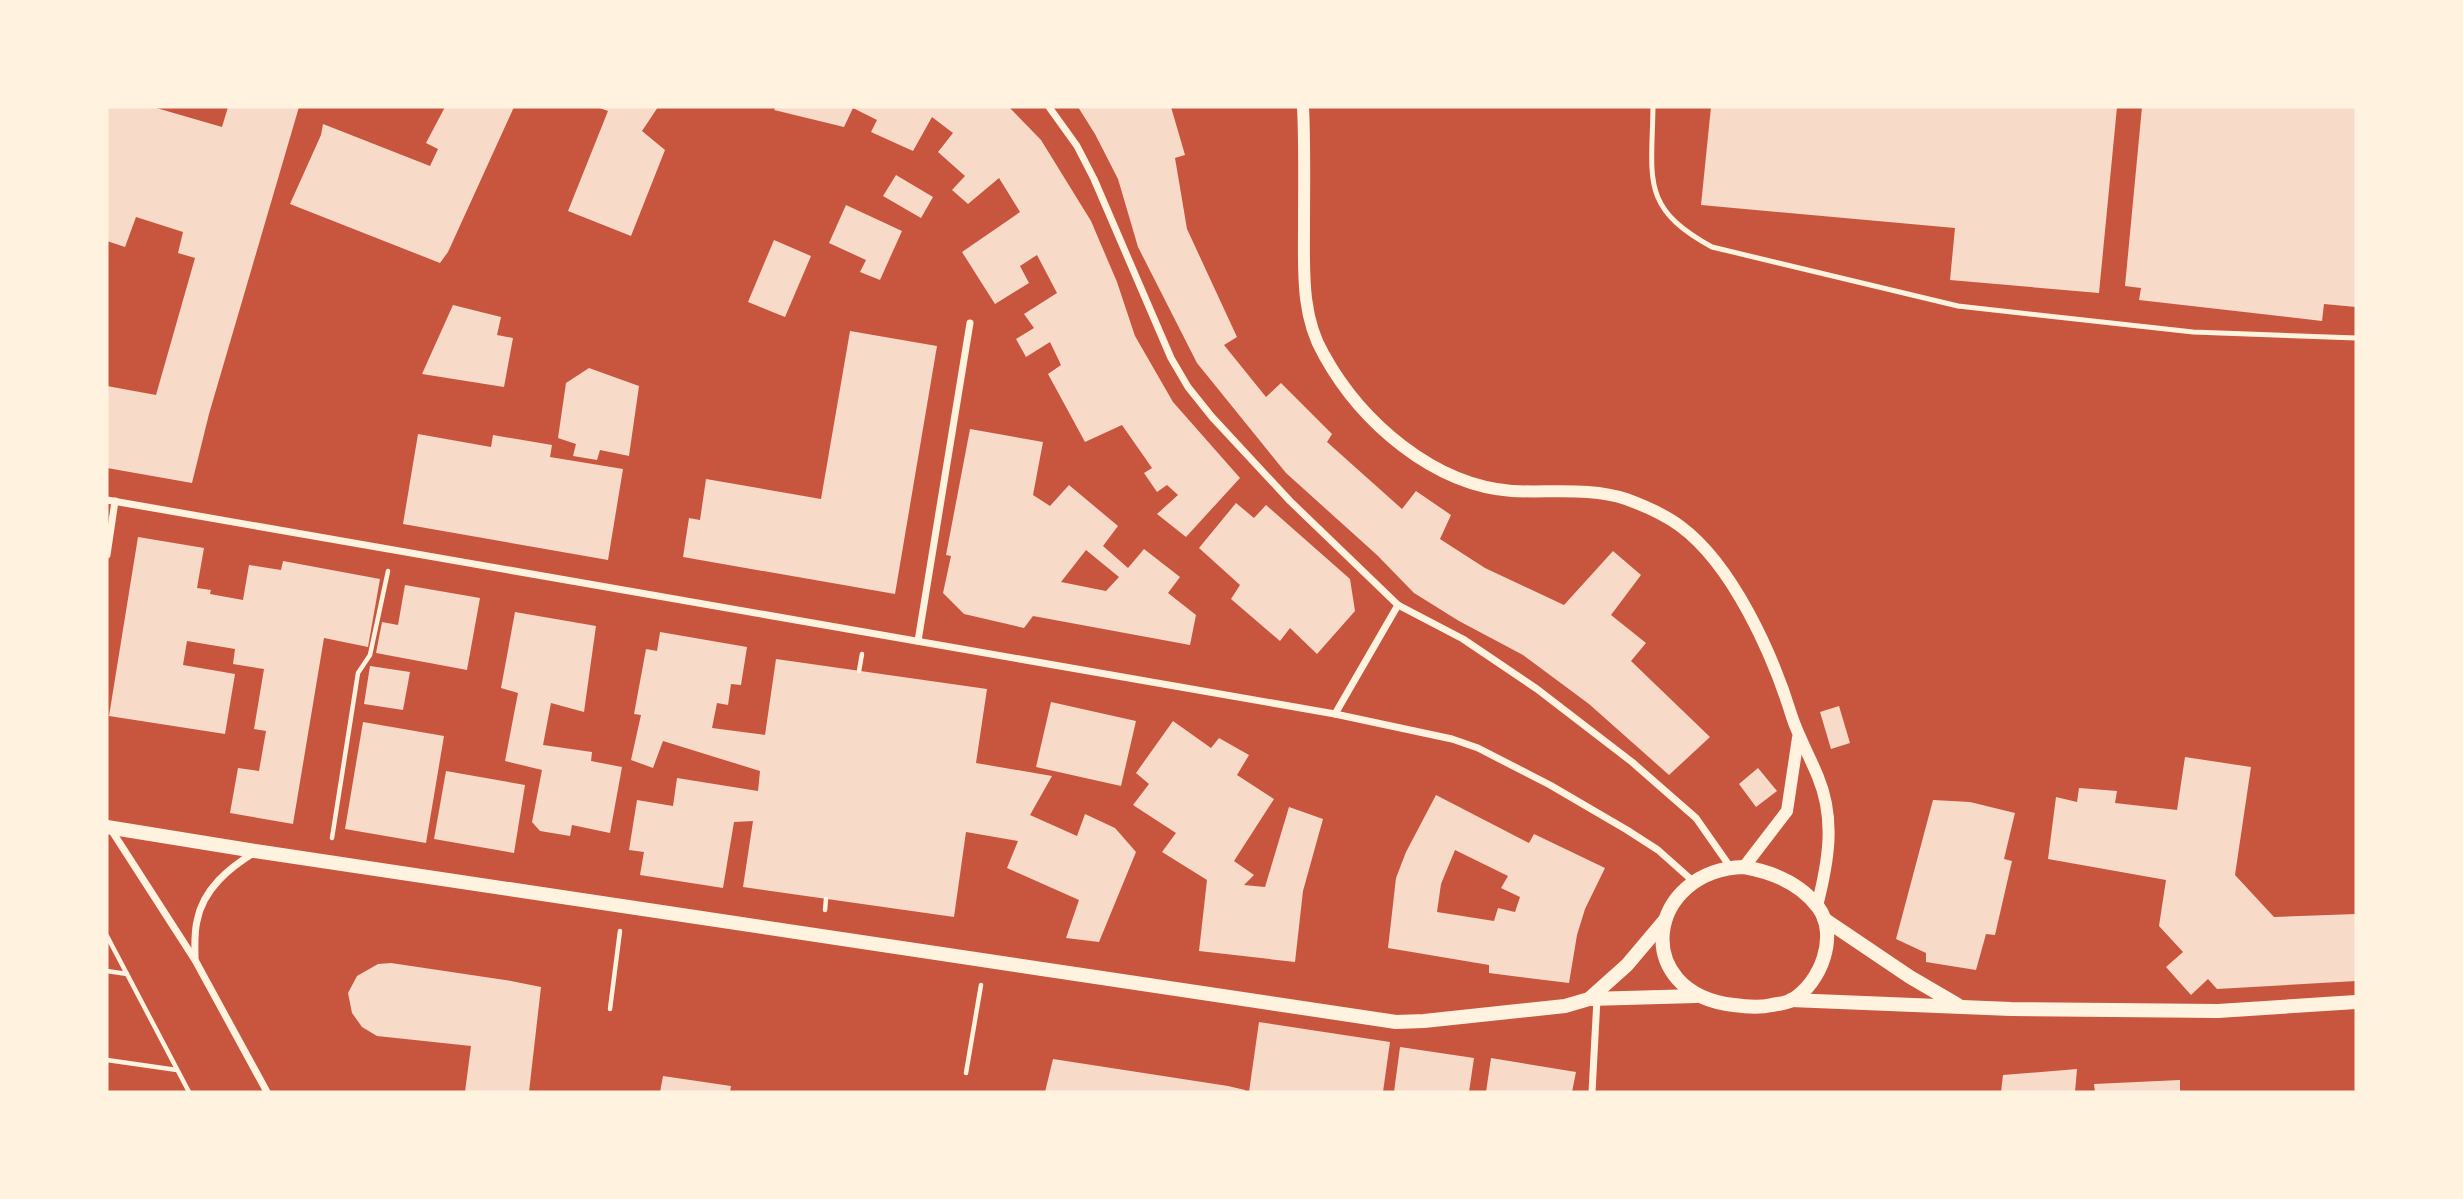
<svg xmlns="http://www.w3.org/2000/svg" width="2463" height="1199" viewBox="0 0 2463 1199" font-family="'Roboto Condensed',sans-serif">
  <style>
    .building { fill: #f7dbc8; fill-rule: evenodd }
    .lines { fill: none; stroke-linecap: round; stroke-linejoin: round }
    .path { stroke: #fff3e0; stroke-width: 4.5 }
    .service { stroke: #fff3e0; stroke-width: 5 }
    .minor { stroke: #fff3e0; stroke-width: 7 }
    .tertiary { stroke: #fff3e0; stroke-width: 12 }
    .secondary { stroke: #fff3e0; stroke-width: 14 }
  </style>
  <rect width="100%" height="100%" fill="#c8553d"/>
  <!-- building -->
  <g class="building">
    <polygon points="107,107 153,107 222,127 228,107 299,107 209,414 192,483 107,468 107,386 156,395 195,258 178,253 183,232 136,217 125,247 107,241"/>
    <polygon points="445,107 514,107 448,252 440,263 290,204 321,135 323,124 430,166 438,149 426,143"/>
    <polygon points="597,107 658,107 642,131 665,150 631,236 568,211 608,111"/>
    <polygon points="776,107 1009,107 1041,140 1091,221 1117,282 1135,336 1173,402 1240,478 1186,537 1157,514 1178,495 1167,485 1157,492 1144,473 1152,468 1122,425 1085,442 1048,374 1061,365 1050,342 1026,357 1016,339 1034,328 1024,314 1057,293 1037,255 1020,266 1029,283 995,304 962,252 1020,212 999,178 968,204 952,190 965,176 938,152 953,133 932,117 913,151 871,132 877,120 853,108 844,127 774,110"/>
    <polygon points="1078,107 1171,107 1185,155 1175,158 1187,229 1237,337 1224,345 1266,397 1281,383 1332,434 1327,442 1402,509 1416,491 1451,515 1440,539 1485,568 1564,605 1613,551 1641,575 1611,615 1646,643 1631,661 1710,737 1669,775 1589,704 1523,655 1459,621 1414,593 1377,555 1286,473 1197,363 1138,247 1118,179 1095,134"/>
    <polygon points="1711,107 2117,107 2099,293 1950,280 1955,228 1701,205"/>
    <polygon points="2142,107 2356,107 2356,307 2324,304 2322,321 2139,300 2141,288 2125,286"/>
    <polygon points="896,175 933,197 921,218 883,196"/>
    <polygon points="846,205 902,231 880,280 860,272 866,260 829,243"/>
    <polygon points="774,240 811,256 785,317 748,302"/>
    <polygon points="453,305 501,317 497,335 513,338 504,387 422,374"/>
    <polygon points="850,331 937,346 895,594 683,557 689,518 700,520 706,479 821,499"/>
    <polygon points="589,368 639,386 629,456 600,450 597,460 573,456 576,444 558,438 566,383"/>
    <path d="M970 429 1043 442 1033 495 1050 506 1069 485 1118 526 1103 546 1128 568 1144 549 1180 577 1168 593 1196 615 1190 645 1033 616 1024 628 964 614 943 593 951 556 946 555ZM1086 550 1119 577 1106 591 1061 582Z"/>
    <polygon points="418,434 491,447 493,435 552,445 550,457 623,469 608,560 403,524"/>
    <polygon points="1236,503 1254,518 1266,505 1350,579 1355,611 1317,654 1290,628 1280,641 1231,599 1240,585 1199,548"/>
    <polygon points="138,537 204,548 197,588 211,590 210,594 243,600 249,565 281,570 283,561 380,579 368,647 324,638 293,824 230,813 238,768 259,771 266,731 254,729 264,669 233,664 235,649 187,641 183,665 235,674 225,734 109,716"/>
    <polygon points="405,585 480,598 467,670 376,653 382,622 398,625"/>
    <polygon points="515,612 596,626 584,712 551,703 543,745 592,752 591,761 622,767 610,833 572,825 570,836 540,831 532,822 542,770 505,761 518,693 501,688"/>
    <polygon points="660,632 747,647 741,685 731,684 728,705 717,703 712,728 765,735 776,659 987,689 976,763 1052,776 1030,815 1077,836 1085,814 1115,828 1136,852 1099,942 1066,938 1079,900 1007,868 1018,841 966,832 954,917 743,887 753,821 734,822 723,888 640,875 644,852 629,850 637,800 673,806 677,778 758,791 760,771 663,741 653,768 631,760 641,715 634,714 646,649 657,651"/>
    <polygon points="370,666 410,672 403,710 364,704"/>
    <polygon points="1051,702 1136,721 1121,786 1036,767"/>
    <polygon points="1839,706 1850,743 1831,749 1820,712"/>
    <polygon points="1173,721 1211,748 1219,738 1249,755 1237,775 1274,799 1234,861 1254,875 1244,885 1265,887 1289,807 1323,819 1303,891 1295,962 1199,951 1207,880 1162,852 1176,833 1133,805 1149,784 1136,773"/>
    <polygon points="363,722 444,736 426,843 345,829"/>
    <polygon points="2185,757 2251,767 2235,875 2274,917 2356,914 2356,981 2217,989 2208,979 2191,995 2166,967 2183,952 2159,926 2166,880 2048,859 2056,797 2077,802 2079,788 2117,791 2115,803 2177,810"/>
    <polygon points="1758,768 1777,791 1756,807 1739,784"/>
    <polygon points="446,771 525,785 514,853 434,839"/>
    <path d="M1436 795 1529 843 1534 834 1605 868 1585 909 1577 935 1569 983 1489 973V965L1388 948 1396 878 1406 852ZM1455 850 1508 876 1501 888 1520 897 1515 912 1498 908 1494 921 1437 912 1441 884Z"/>
    <polygon points="1933,800 1970,802 2015,813 2004,859 2012,861 1995,935 1986,934 1976,970 1926,962 1926,953 1896,939"/>
    <polygon points="391,963 511,981 541,987 529,1092 465,1092 471,1046 377,1036 362,1027 352,1013 348,993 357,976 378,964"/>
    <polygon points="1259,1022 1390,1042 1383,1092 1249,1092"/>
    <polygon points="1400,1047 1474,1058 1469,1092 1394,1092"/>
    <polygon points="1491,1058 1576,1072 1572,1092 1486,1092"/>
    <polygon points="1053,1059 1228,1086 1245,1090 1245,1092 1045,1092"/>
    <polygon points="2077,1069 2075,1092 2001,1092 2003,1075"/>
    <polygon points="663,1076 731,1086 730,1092 660,1092"/>
    <polygon points="2180,1080 2180,1092 2095,1092 2094,1084"/>
  </g>
  <g class="lines">
    <!-- path -->
    <g class="path">
      <polyline points="859,671 862,654"/>
      <polyline points="332,838 358,673 370,655 388,571"/>
      <polyline points="825,910 826,899"/>
      <polyline points="107,936 189,1092"/>
      <polyline points="107,971 127,974"/>
      <polyline points="610,1009 620,931"/>
      <polyline points="107,1060 177,1070"/>
      <polyline points="966,1073 981,985"/>
    </g>
    <!-- service -->
    <path class="service" d="M1653 107C1652 179 1640 208 1712 247L1958 306 2193 332 2356 338"/>
    <!-- minor -->
    <g class="minor">
      <polyline points="1049,107 1077,146 1094,179 1171,358 1188,387 1212,417 1290,501 1398,605 1463,639 1537,689 1632,762 1696,818 1731,868"/>
      <polyline points="107,500 1335,714 1452,739 1478,748 1550,785 1627,830 1658,850 1694,882"/>
      <polyline points="107,555 115,501"/>
      <polyline points="918,641 970,323"/>
      <polyline points="1335,714 1398,605"/>
      <polyline points="110,828 195,960 267,1092"/>
      <path d="M195 959C195 947 194 933 197 921 203 889 229 868 255 852"/>
      <polyline points="1592,1092 1597,999"/>
    </g>
    <!-- tertiary -->
    <g class="tertiary">
      <path d="M1303 107C1305 147 1304 187 1304 227 1304 270 1301 316 1324 355 1361 422 1433 485 1512 491 1549 493 1591 487 1626 499 1645 506 1664 514 1680 526 1733 565 1773 655 1792 717 1799 738 1810 757 1818 777 1836 820 1828 863 1817 906"/>
      <polyline points="1744,867 1787,811 1798,738"/>
    </g>
    <!-- secondary -->
    <g class="secondary">
      <polyline points="107,827 255,851 1396,1022 1424,1021 1565,1006 1589,999 1696,996"/>
      <path d="M1744 867C1772 872 1800 883 1818 907 1839 935 1821 983 1792 1000 1787 1003 1778 1004 1772 1005 1759 1008 1747 1007 1734 1005 1629 993 1646 870 1744 867Z"/>
      <polyline points="1824,919 1910,977 1958,1005"/>
      <polyline points="1589,999 1627,965 1665,920"/>
      <polyline points="1791,1000 2011,1009 2218,1011 2356,1002"/>
    </g>
  </g>
  <!-- border -->
  <rect width="2463" height="1199" fill="none" stroke="#fff3e0" stroke-width="217"/>
</svg>
